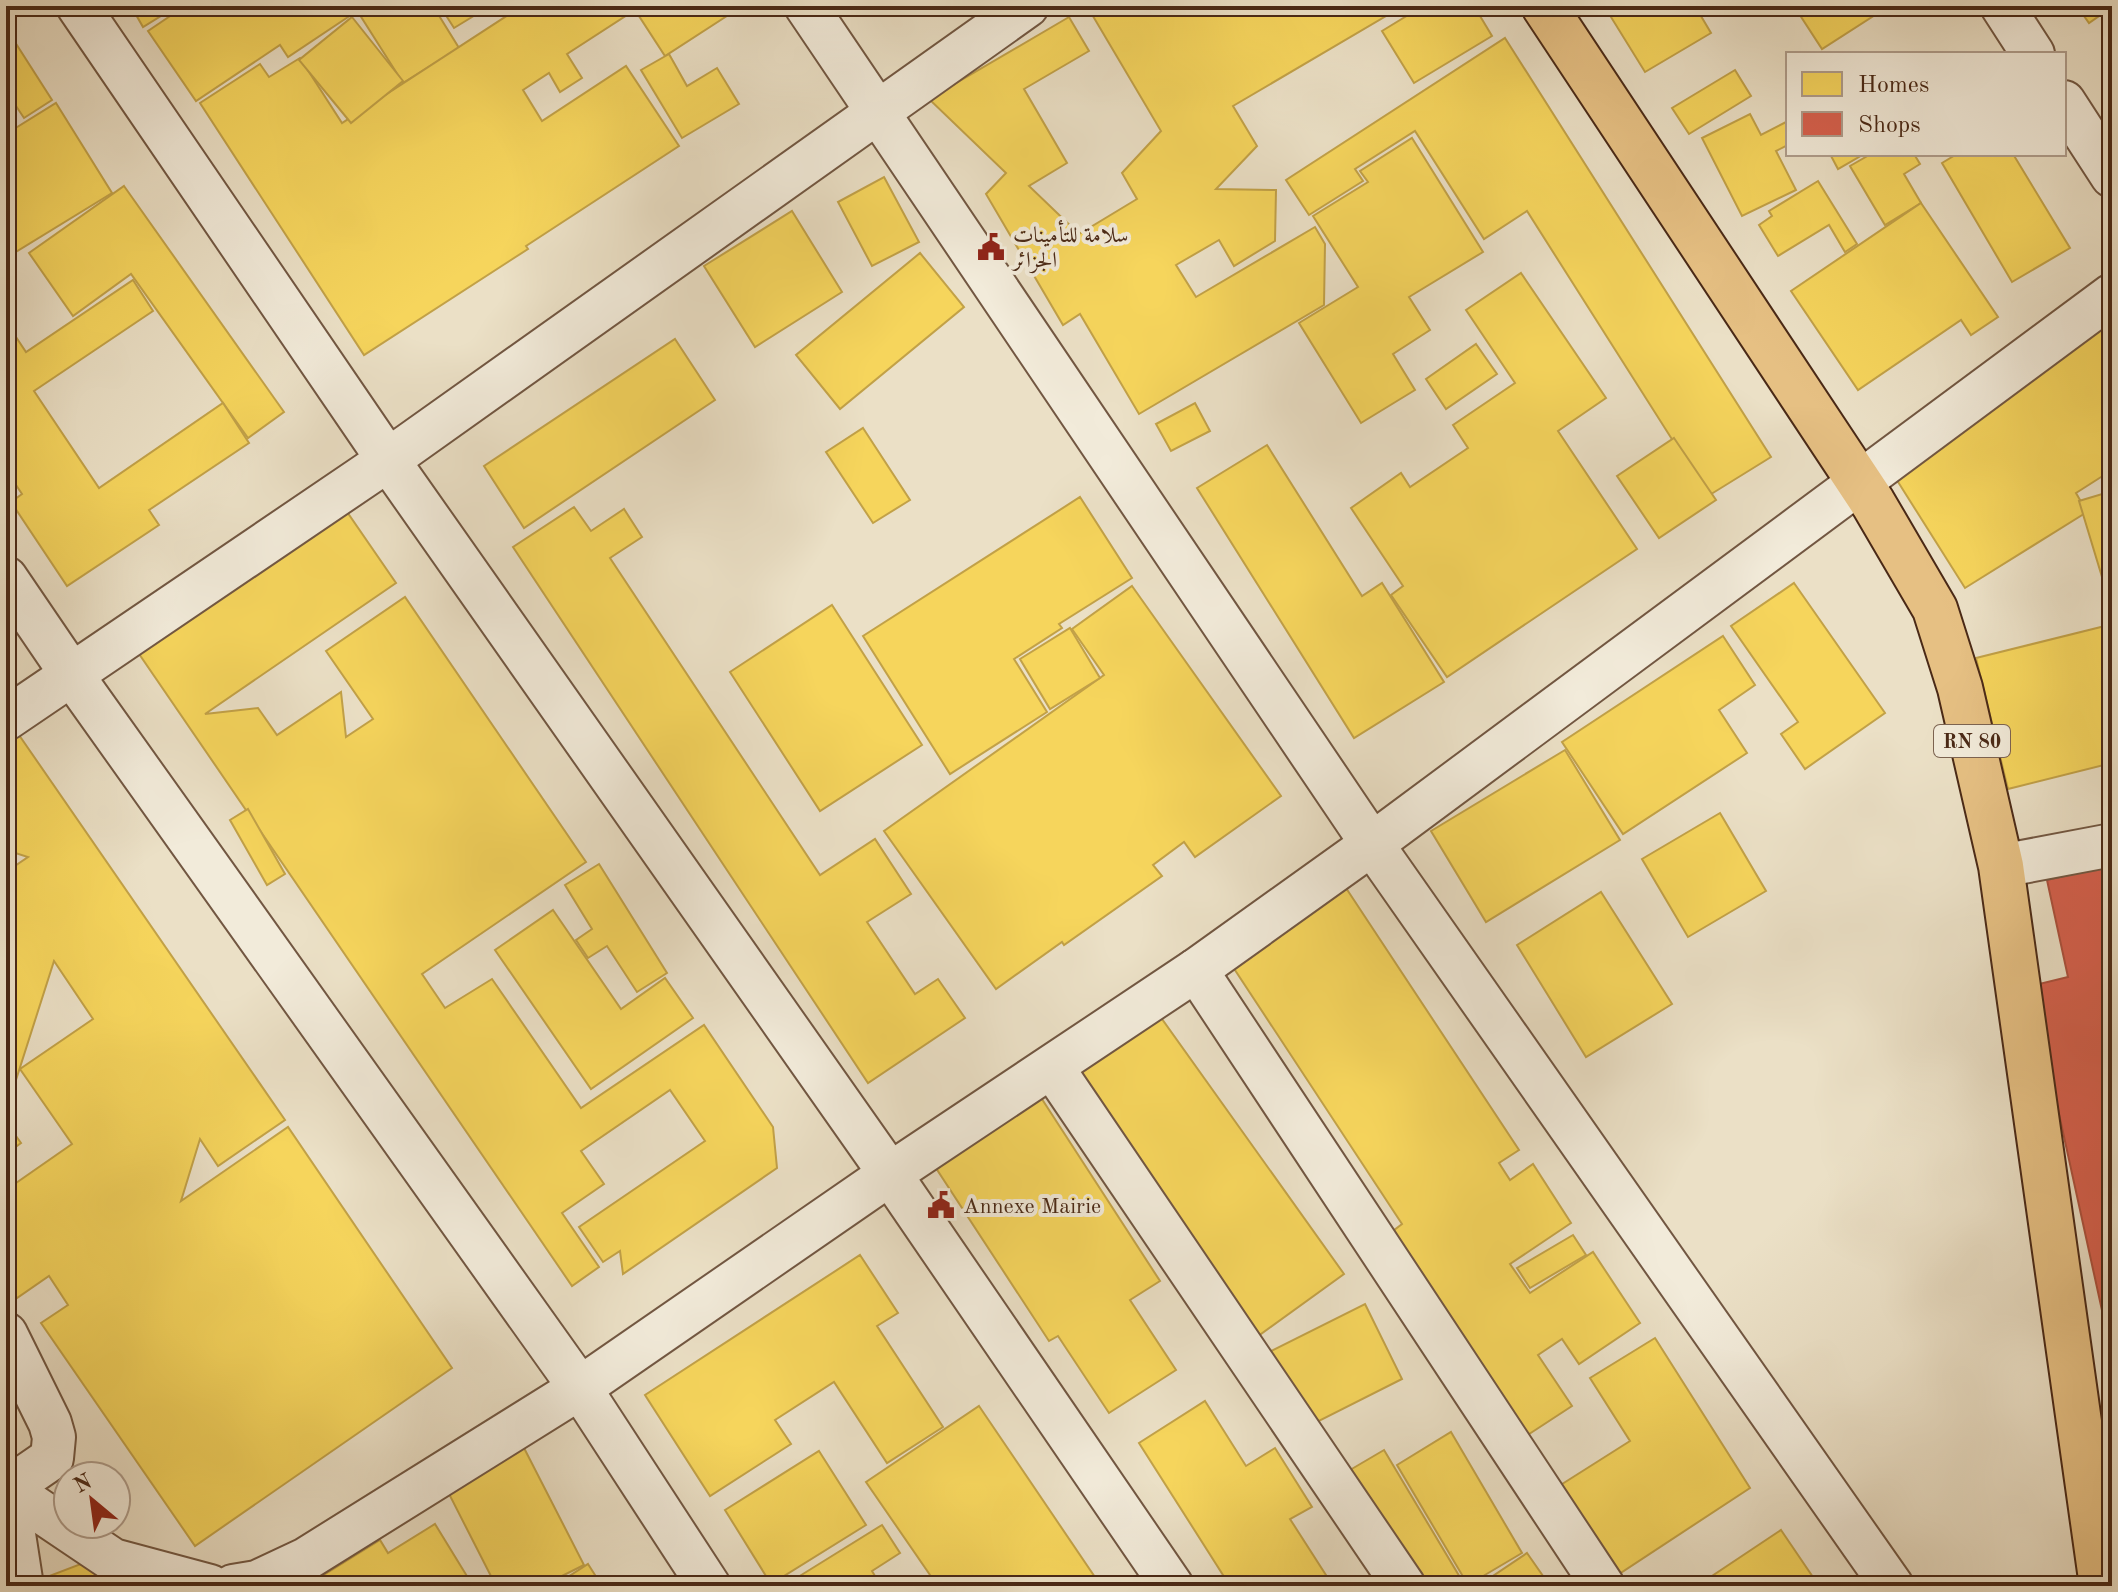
<svg xmlns="http://www.w3.org/2000/svg" width="2118" height="1592" viewBox="0 0 2118 1592" font-family="'Old Standard TT',Amiri,serif">
  <style>
    .homes { fill: #f6d55c; stroke: #c2a147; stroke-width: 2 }
    .shops { fill: #d6604d; stroke: #ac503c; stroke-width: 2 }
    .lines { fill: none; stroke-linecap: round; stroke-linejoin: round }
    .street-casing { stroke: #725742; stroke-width: 46 }
    .primary-casing { stroke: #4a2916; stroke-width: 48 }
    .street { stroke: #f2ebda; stroke-width: 42 }
    .primary { stroke: #e6c083; stroke-width: 44 }
    .labels { text-anchor: middle; stroke-width: 8; stroke-linejoin: round; paint-order: stroke }
    .shield { fill: #f2ebda; stroke: #7c6351; stroke-width: 2 }
    .shield-label { font-size: 20px; font-weight: bold; fill: #4a2916 }
    .poi-label { font-size: 22px; fill: #4a2916; stroke: #f2ebda; text-anchor: start }
  </style>
  <rect width="100%" height="100%" fill="#ebe0c6"/>
  <filter id="stains"><feTurbulence type="fractalNoise" baseFrequency=".0025" numOctaves="4"/><feColorMatrix values="0 0 0 0 .2 0 0 0 0 .09 0 0 0 0 .02 0 0 0 .5 -.17"/></filter>
  <radialGradient id="worn" r=".72"><stop offset=".6" stop-color="#630" stop-opacity="0"/><stop offset="1" stop-color="#630" stop-opacity=".3"/></radialGradient>
  <!-- homes -->
  <g class="homes">
    <polygon points="131,6 177,6 143,27"/>
    <polygon points="185,6 345,6 351,15 288,57 280,45 196,101 148,31"/>
    <polygon points="367,6 433,6 459,48 403,83 358,12"/>
    <polygon points="440,6 490,6 454,28"/>
    <polygon points="522,6 729,6 733,12 665,56 635,10 567,54 582,78 560,92 549,73 523,90 542,121 626,66 679,146 526,246 528,249 364,355 200,103 260,64 269,77 300,58 342,123"/>
    <polygon points="1087,6 1403,6 1233,106 1257,146 1216,189 1276,190 1275,241 1234,266 1219,240 1176,265 1196,297 1315,227 1325,244 1324,305 1139,414 1080,314 1063,325 986,194 1006,173 929,99 1069,17 1089,51 1024,89 1067,163 1029,186 1079,234 1137,199 1122,173 1161,131"/>
    <polygon points="1423,6 1474,6 1492,36 1414,83 1382,31"/>
    <polygon points="1612,6 1695,6 1711,33 1645,72 1606,9"/>
    <polygon points="1794,6 1889,6 1822,49"/>
    <polygon points="2077,6 2112,6 2112,7 2089,23"/>
    <polygon points="352,17 403,81 351,123 299,60"/>
    <polygon points="6,28 52,100 24,118 6,91"/>
    <polygon points="1505,38 1771,457 1708,496 1527,211 1484,239 1415,131 1355,169 1363,181 1309,215 1286,180"/>
    <polygon points="669,54 687,86 717,68 739,104 682,138 641,70"/>
    <polygon points="1735,70 1751,96 1689,134 1672,108"/>
    <polygon points="56,103 112,193 6,258 6,134"/>
    <polygon points="1750,114 1761,135 1788,121 1788,145 1776,151 1796,190 1742,216 1702,138"/>
    <polygon points="1412,138 1483,252 1409,297 1430,330 1393,354 1415,390 1361,423 1299,323 1358,287 1313,216 1368,182 1360,171"/>
    <polygon points="1830,154 1864,154 1838,169"/>
    <polygon points="1871,154 1914,154 1920,164 1904,174 1921,203 1885,225 1850,166"/>
    <polygon points="1957,154 2013,154 2070,248 2012,282 1942,163"/>
    <polygon points="884,177 919,242 872,266 838,202"/>
    <polygon points="1818,181 1857,244 1845,252 1829,225 1778,256 1759,225 1772,216 1769,211"/>
    <polygon points="124,186 284,412 248,438 131,274 73,316 29,253"/>
    <polygon points="1921,203 1998,317 1971,335 1961,320 1858,390 1791,291"/>
    <polygon points="792,211 842,292 755,347 704,266"/>
    <polygon points="920,253 964,307 840,409 796,355"/>
    <polygon points="1521,273 1606,398 1558,431 1637,549 1447,677 1391,595 1403,586 1351,508 1401,473 1410,487 1468,448 1453,425 1515,383 1466,310"/>
    <polygon points="133,280 153,311 34,391 99,488 223,403 249,443 149,510 159,525 67,586 11,502 22,494 6,470 6,322 26,352"/>
    <polygon points="2112,322 2112,470 2076,493 2087,512 1965,588 1876,447 2032,372"/>
    <polygon points="675,339 715,400 524,528 484,466"/>
    <polygon points="1476,344 1497,374 1446,409 1426,379"/>
    <polygon points="1195,403 1210,431 1171,451 1156,424"/>
    <polygon points="863,428 910,500 873,523 826,452"/>
    <polygon points="1674,438 1716,500 1659,538 1617,476"/>
    <polygon points="1267,445 1362,596 1382,583 1444,682 1354,738 1197,488"/>
    <polygon points="2112,491 2112,610 2079,501"/>
    <polygon points="1080,497 1132,578 1059,624 1062,628 1014,659 1047,712 950,774 863,636"/>
    <polygon points="343,506 396,583 205,714 258,708 277,735 341,692 346,737 373,719 326,651 405,597 586,862 422,974 445,1008 492,979 581,1108 704,1025 773,1127 777,1168 623,1274 620,1251 603,1262 579,1227 705,1141 670,1090 581,1151 604,1184 562,1213 599,1267 572,1286 135,648"/>
    <polygon points="574,507 591,531 624,509 642,537 610,558 820,875 875,839 911,894 867,922 915,994 938,979 965,1018 868,1083 513,547"/>
    <polygon points="1794,583 1885,713 1805,769 1781,734 1798,722 1731,626"/>
    <polygon points="1132,586 1281,796 1195,857 1184,842 1153,865 1162,876 1064,945 1062,942 996,989 884,831 1104,675 1072,629"/>
    <polygon points="832,605 922,745 820,811 730,672"/>
    <polygon points="2109,625 2112,636 2112,763 2008,789 1976,658"/>
    <polygon points="1070,628 1100,678 1050,709 1020,659"/>
    <polygon points="1723,636 1755,685 1719,710 1747,753 1623,834 1562,742"/>
    <polygon points="19,735 285,1120 218,1166 200,1139 181,1201 288,1127 452,1368 195,1546 41,1323 68,1305 49,1276 17,1298 6,1281 6,1190 72,1144 20,1069 93,1019 54,961 15,1083 6,1070 6,872 28,857 6,850 6,743"/>
    <polygon points="1565,750 1620,840 1486,922 1431,831"/>
    <polygon points="248,809 285,874 267,885 230,820"/>
    <polygon points="1720,813 1766,891 1688,937 1642,859"/>
    <polygon points="599,864 667,973 637,992 607,946 588,958 576,940 592,929 565,885"/>
    <polygon points="1346,888 1519,1150 1499,1163 1510,1180 1533,1164 1571,1223 1510,1264 1530,1293 1593,1252 1640,1323 1579,1364 1562,1339 1538,1355 1572,1406 1523,1438 1389,1234 1402,1224 1231,964"/>
    <polygon points="1601,892 1672,1004 1586,1057 1517,945"/>
    <polygon points="553,910 621,1009 665,978 693,1018 591,1089 495,950"/>
    <polygon points="1152,1005 1344,1274 1243,1347 1050,1078"/>
    <polygon points="1038,1093 1160,1281 1130,1300 1176,1370 1109,1413 1058,1336 1049,1341 932,1162"/>
    <polygon points="6,1122 21,1143 6,1154"/>
    <polygon points="1573,1235 1586,1255 1530,1288 1517,1268"/>
    <polygon points="860,1255 898,1313 877,1326 943,1427 887,1463 834,1382 775,1420 791,1444 710,1496 645,1395"/>
    <polygon points="1365,1304 1402,1379 1309,1426 1271,1351"/>
    <polygon points="1655,1338 1750,1488 1616,1576 1559,1486 1630,1441 1590,1378"/>
    <polygon points="1205,1401 1246,1466 1275,1448 1312,1507 1290,1519 1333,1586 1230,1586 1139,1443"/>
    <polygon points="979,1406 1101,1586 913,1586 930,1575 866,1482"/>
    <polygon points="1451,1432 1522,1553 1468,1585 1397,1465"/>
    <polygon points="523,1446 584,1565 542,1586 496,1586 445,1486"/>
    <polygon points="1384,1450 1461,1579 1450,1586 1396,1586 1333,1480"/>
    <polygon points="819,1451 866,1525 771,1584 725,1510"/>
    <polygon points="435,1524 473,1586 306,1586 380,1540 388,1553"/>
    <polygon points="882,1525 900,1553 872,1571 881,1586 792,1586 790,1582"/>
    <polygon points="1781,1530 1819,1586 1697,1586"/>
    <polygon points="1527,1553 1550,1586 1478,1586"/>
    <polygon points="99,1557 110,1586 32,1586 31,1583"/>
    <polygon points="588,1564 602,1586 554,1586"/>
  </g>
  <!-- shops -->
  <polygon class="shops" points="2112,865 2112,1356 2031,986 2068,977 2047,880"/>
  <g class="lines">
    <!-- street casing -->
    <g class="street-casing">
      <g id="street">
        <polyline points="78,6 388,460 890,1174 1172,1586"/>
        <polyline points="806,6 1372,844 1892,1586"/>
        <polyline points="2002,6 2033,54"/>
        <polyline points="2064,102 2112,176"/>
        <polyline points="6,578 72,675 580,1388 709,1586"/>
        <polyline points="6,719 388,460 1027,6"/>
        <polyline points="2001,866 2112,845"/>
        <polyline points="1196,970 1603,1586"/>
        <polyline points="1052,1067 1404,1586"/>
        <polyline points="6,1334 50,1423 54,1437 52,1458 7,1489 22,1586"/>
        <polyline points="6,1488 113,1560 210,1586"/>
        <polyline points="233,1586 257,1582 306,1559 580,1388 890,1174 1196,970 1372,844 2112,295"/>
      </g>
    </g>
    <!-- primary casing -->
    <g class="primary-casing">
      <polyline id="primary" points="1544,6 1873,503 1935,609 1960,688 2001,866 2102,1586"/>
    </g>
    <!-- street -->
    <use href="#street" class="street"/>
    <!-- primary -->
    <use href="#primary" class="primary"/>
  </g>
  <!-- icons -->
  <defs>
    <g id="civic-bare" transform="scale(2.16)"><path d="M-.6-6.5H3V-4.5H.6V-3L4-1V1h2V6H-6V1h2V-1L-.6-3ZM-1.2 2.5V6h2.4V2.5Z" fill="#8f2418" stroke="#f2ebda" stroke-width="2.5" paint-order="stroke"/></g>
  </defs>
  <g fill-rule="evenodd">
    <use href="#civic-bare" x="991" y="247"/>
    <use href="#civic-bare" x="941" y="1205"/>
  </g>
  <g class="labels">
    <!-- shield labels -->
    <rect class="shield" x="1934" y="725" width="76" height="32" rx="6"/>
    <g class="shield-label">
      <text x="1972" y="748">RN 80</text>
    </g>
    <!-- poi labels -->
    <g class="poi-label">
      <text x="1013" y="242">سلامة للتأمينات<tspan x="1013" dy="25">الجزائر</tspan></text>
      <text x="963" y="1213">Annexe Mairie</text>
    </g>
  </g>
  <!-- margin -->
  <rect width="2118" height="1592" fill="none" stroke="#ebe0c6" stroke-width="32"/>
  <rect x="8" y="8" width="2102" height="1576" fill="none" stroke="#4a2916" stroke-width="4"/>
  <rect x="16" y="16" width="2086" height="1560" fill="none" stroke="#4a2916" stroke-width="2"/>
  <!-- legend -->
  <rect x="1786" y="52" width="280" height="104" fill="#f2ebda" stroke="#af9d8c" stroke-width="2"/>
  <rect x="1802" y="72" width="40" height="24" fill="#f6d55c" stroke="#af9d8c" stroke-width="2"/>
  <text x="1858" y="92" font-size="24" fill="#4a2916">Homes</text>
  <rect x="1802" y="112" width="40" height="24" fill="#d6604d" stroke="#af9d8c" stroke-width="2"/>
  <text x="1858" y="132" font-size="24" fill="#4a2916">Shops</text>
  <!-- north arrow -->
  <g transform="translate(92 1500) rotate(331)"><circle r="38" fill="#f2ebda" stroke="#af9d8c" stroke-width="2"/>
  <path d="M0-6L14 30L0 20L-14 30Z" fill="#8f2418"/>
  <text y="-12" font-size="22" font-weight="bold" text-anchor="middle" fill="#4a2916">N</text>
  </g>
  <rect width="100%" height="100%" filter="url(#stains)"/>
  <rect width="100%" height="100%" fill="url(#worn)"/>
</svg>
